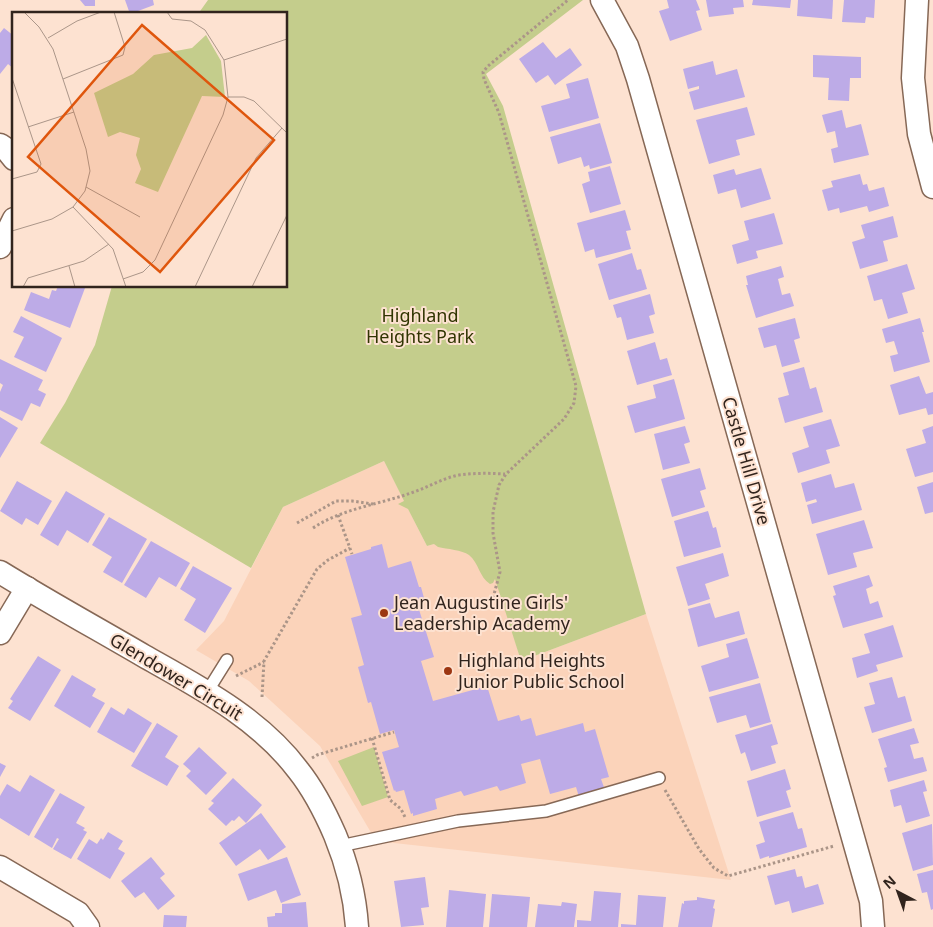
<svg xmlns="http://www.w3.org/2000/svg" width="933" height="927" viewBox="0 0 933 927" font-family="'Noto Sans',sans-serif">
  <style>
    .built { fill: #fbd3ba }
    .green { fill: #c4cd8c }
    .building { fill: #bdabe7 }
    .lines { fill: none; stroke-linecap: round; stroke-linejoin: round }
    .service-casing { stroke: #866856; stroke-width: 14 }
    .minor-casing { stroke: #866856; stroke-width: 25 }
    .path { stroke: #ab9588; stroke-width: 3; stroke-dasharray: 2.5 2.5; stroke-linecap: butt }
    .service { stroke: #fff; stroke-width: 11 }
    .minor { stroke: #fff; stroke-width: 22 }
    .poi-dot { fill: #9c3612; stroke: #fde2d1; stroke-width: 2 }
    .labels { text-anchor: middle; stroke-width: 4; stroke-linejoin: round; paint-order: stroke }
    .park-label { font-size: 18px; fill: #313502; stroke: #fde2d1 }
    .street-label { font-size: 18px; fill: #31241d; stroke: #fde2d1 }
    .poi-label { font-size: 18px; fill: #31241d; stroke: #fde2d1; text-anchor: start }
    .inset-road { fill: none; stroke: #ab9689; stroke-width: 1 }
    .view { fill: #df560d; fill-opacity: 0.15; stroke: #df560d; stroke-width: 2.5 }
    .inset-edge { fill: none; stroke: #31241d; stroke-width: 2.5 }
  </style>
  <rect width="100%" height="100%" fill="#fde2d1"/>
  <!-- built -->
  <polygon class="built" points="384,461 427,546 482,530 521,661 646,614 731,880 376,841 320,746 249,681 196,650 224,621 283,507"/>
  <!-- green -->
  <g class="green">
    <path d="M208 0H583L486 74 503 106 646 614 521 661 495 579 493 583 490 584C479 577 479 563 469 555 462 550 447 549 438 547L434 544 427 546 408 509 398 504 404 501 384 461 283 507 251 568 40 443 65 403 95 345 112 286H286V14H198Z"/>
    <polygon points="374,747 388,797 362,806 338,761"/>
  </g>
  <!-- building -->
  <g class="building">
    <polygon points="80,0 95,0 95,6 85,6"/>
    <polygon points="125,0 153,0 154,5 130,14"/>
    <polygon points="667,0 696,0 700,10 696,11 702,30 670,41 659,11 669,8"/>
    <polygon points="706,0 743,0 744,7 733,8 734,14 709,17"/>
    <polygon points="753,0 791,0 790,8 752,5"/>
    <polygon points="798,0 833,0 832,19 797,16"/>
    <polygon points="844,0 875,0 874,18 866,17 865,23 842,22"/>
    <polygon points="4,28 14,36 14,69 8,64 0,74 0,33"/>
    <polygon points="543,42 556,58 570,48 582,65 555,85 548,75 536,83 519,59"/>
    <polygon points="813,55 861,57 861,78 850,78 849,101 828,100 829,78 813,77"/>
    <polygon points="713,61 716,75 737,69 745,97 694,110 689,92 699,89 699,86 688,89 683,69"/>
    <polygon points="588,78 599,118 549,132 541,106 570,98 566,84"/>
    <polygon points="747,107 755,135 736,140 740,155 709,164 696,120"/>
    <polygon points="842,110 846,128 861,124 869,155 834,163 831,149 838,147 835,131 827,133 822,115"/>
    <polygon points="600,123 612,163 590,169 589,165 584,167 581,157 558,164 550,137"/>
    <polygon points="610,166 621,204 590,213 582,184 590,181 588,172"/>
    <polygon points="761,168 771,199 741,208 736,189 718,194 713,175 734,169 736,175"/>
    <polygon points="860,174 863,185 867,184 869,191 884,187 889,206 869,212 867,206 840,213 839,208 828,211 822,190 833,187 831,181"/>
    <polygon points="625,210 631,230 626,231 631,249 596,258 594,249 585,252 577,223"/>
    <polygon points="774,213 783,244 756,251 758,258 737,264 732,245 749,240 744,221"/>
    <polygon points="893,216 898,237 883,241 888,261 860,269 852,242 865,238 861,225"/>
    <polygon points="632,253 637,270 641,269 647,289 609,300 598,264"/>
    <polygon points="907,264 915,289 902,293 908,313 888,319 882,299 874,301 867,276"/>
    <polygon points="781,266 784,277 778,279 782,295 790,293 794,306 756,318 746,285 748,285 746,276"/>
    <polygon points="58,286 81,286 85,288 70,328 24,310 31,292 49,299 52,290 56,291"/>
    <polygon points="650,294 655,314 649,316 654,333 627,340 621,317 617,318 613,305"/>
    <polygon points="21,316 62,338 46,372 14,357 24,337 13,332"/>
    <polygon points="795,318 800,338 794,340 800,362 782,367 776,345 764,348 758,328"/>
    <polygon points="920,318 924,332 922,332 930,362 894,372 890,356 898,354 894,341 886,343 882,329"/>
    <polygon points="655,342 660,360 667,358 672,375 637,385 627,351"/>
    <polygon points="0,359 43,380 38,390 46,394 40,407 31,403 22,421 0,410 0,392 3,385 0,383"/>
    <polygon points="804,367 810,389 816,387 823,412 785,423 778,398 789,395 783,373"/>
    <polygon points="919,376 926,394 933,392 933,414 928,415 926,408 899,415 890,385"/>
    <polygon points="674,379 685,419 635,433 627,406 656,398 653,385"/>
    <polygon points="0,417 18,428 0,458"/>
    <polygon points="831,419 840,446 826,450 830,463 798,473 792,453 809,447 803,427"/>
    <polygon points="685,426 690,442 684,444 690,463 663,470 654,434"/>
    <polygon points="933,426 933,472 915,477 906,449 926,443 922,430"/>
    <polygon points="700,468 706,489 700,491 705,507 672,517 661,479"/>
    <polygon points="831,474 835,488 854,483 862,510 812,524 807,505 817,502 816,499 806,502 801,483"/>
    <polygon points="17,481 52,501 38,525 26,518 22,525 0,511"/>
    <polygon points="933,482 933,512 925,514 917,487"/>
    <polygon points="66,491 105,514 88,543 67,530 58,546 40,535"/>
    <polygon points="708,511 713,528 716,527 721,547 684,557 674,521"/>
    <polygon points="109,517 147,539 122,583 103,572 112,557 92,545"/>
    <polygon points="864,520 873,548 853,553 857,567 828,575 816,534"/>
    <polygon points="151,541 190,563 176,587 159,577 146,598 124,585"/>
    <polygon points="382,544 388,568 411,561 419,587 421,587 424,598 416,600 434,657 421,661 433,701 487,686 498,721 519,715 521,721 531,718 536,736 583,723 585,732 595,729 609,777 601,779 605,790 579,797 576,787 550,794 540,759 521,764 526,783 500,791 497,786 464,796 461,791 435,799 437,809 413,816 413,813 411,814 404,790 396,792 395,790 394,791 382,752 399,747 394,730 380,734 371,702 368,703 358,667 364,665 351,618 362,615 345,557 371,549 371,547"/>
    <polygon points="723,553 729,576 705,584 710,599 688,606 676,567"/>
    <polygon points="193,566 232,588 205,633 184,620 196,599 180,589"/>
    <polygon points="869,575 873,586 866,589 870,604 878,601 883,617 843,628 833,596 836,595 833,586"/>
    <polygon points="710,603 715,618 739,611 745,634 698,647 688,609"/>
    <polygon points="893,625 903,657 876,665 878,671 857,678 852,658 870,653 864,634"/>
    <polygon points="747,638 759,678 709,692 701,666 729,657 726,644"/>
    <polygon points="38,656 61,670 30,721 8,708 13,701 10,699"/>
    <polygon points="72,675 96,689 92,696 105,703 90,728 54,706"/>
    <polygon points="892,677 898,698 905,696 912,721 872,733 864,707 875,704 869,683"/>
    <polygon points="760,683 771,722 750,728 746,715 717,723 709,697"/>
    <polygon points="111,707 124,715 128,708 152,723 134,753 97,732"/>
    <polygon points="157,723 178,736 165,757 179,766 167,786 131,766"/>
    <polygon points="772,724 778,744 771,746 776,763 751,771 745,752 741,754 735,735"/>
    <polygon points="914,728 919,743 910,745 914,759 923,757 927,771 888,782 884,768 887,767 878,739"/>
    <polygon points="199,747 227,773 206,795 186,776 191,771 183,764"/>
    <polygon points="0,763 6,766 0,777"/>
    <polygon points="785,769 791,789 786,791 791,807 757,817 747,781"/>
    <polygon points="30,775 55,790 29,836 0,818 0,796 7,784 20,792"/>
    <polygon points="233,778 262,805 246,823 239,816 234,821 232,820 226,826 208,809 214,803 211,801"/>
    <polygon points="924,780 927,791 923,792 930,816 906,823 901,805 894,807 890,790"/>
    <polygon points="60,793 85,807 76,823 85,828 83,830 87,832 71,859 53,849 59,839 57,838 52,848 34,837"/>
    <polygon points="793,812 798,829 802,828 807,847 769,858 769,856 760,859 756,845 765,842 759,822"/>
    <polygon points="261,813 286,847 268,860 260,849 236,866 219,843"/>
    <polygon points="932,824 933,865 913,871 902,833"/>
    <polygon points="108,832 123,841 118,849 125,853 110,879 77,859 89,839 97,844 101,838 103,840"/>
    <polygon points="151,857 165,874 160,878 175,896 158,910 144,892 135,898 121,881"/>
    <polygon points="287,857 301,895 281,903 276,890 248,901 238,874"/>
    <polygon points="795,869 797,877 802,876 805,888 818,884 824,904 792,913 789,901 775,905 767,876"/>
    <polygon points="933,870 933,909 931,910 927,892 922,893 917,874"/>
    <polygon points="425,877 429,907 421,908 424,925 401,927 394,881"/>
    <polygon points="449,890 486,894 483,927 446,927"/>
    <polygon points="594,891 621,893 618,927 577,927 577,920 591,921"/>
    <polygon points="492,894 530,897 527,927 489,927"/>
    <polygon points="638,895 666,897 663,927 621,927 621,924 636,925"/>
    <polygon points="697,897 715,900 713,908 715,909 712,927 678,927 682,903 684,904 684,901 697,900"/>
    <polygon points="306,902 308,927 268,927 267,917 275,916 275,913 282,913 282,904"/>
    <polygon points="562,902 577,904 574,927 535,927 538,904 561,906"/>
    <polygon points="164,915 187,916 186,927 163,927"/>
  </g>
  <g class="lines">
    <!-- service casing -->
    <g class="service-casing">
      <g id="service">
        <polyline points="207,692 227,660"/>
        <polyline points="340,846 458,821 546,811 659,778"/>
      </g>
    </g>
    <!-- minor casing -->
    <g class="minor-casing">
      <g id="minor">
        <polyline points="602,0 627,46 638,79 871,901 873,927"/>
        <polyline points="917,0 913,78 919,134 933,187"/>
        <polyline points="0,145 6,149 14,159"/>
        <polyline points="0,247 14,219"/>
        <path d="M0 572C47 601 96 628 144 656 199 687 259 718 298 770 314 790 325 812 335 835 347 864 355 896 357 927"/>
        <polyline points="0,633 27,588"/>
        <polyline points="0,867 78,913 88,927"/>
      </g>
    </g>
    <!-- path -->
    <g class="path">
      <polyline points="338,515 352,554"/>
      <polyline points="297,523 336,501 352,501 373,504"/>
      <path d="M313 528C345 507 384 504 419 490 432 485 444 478 459 475 474 473 489 473 505 474"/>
      <polyline points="493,598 500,572 493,533 493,512 499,485 506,474 564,419 574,403 576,386 499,113 484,79 483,72 488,66 568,0"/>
      <polyline points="236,676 264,662"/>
      <polyline points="262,697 264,661 317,569 328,560 350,548"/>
      <polyline points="372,738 390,800 401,809 405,817"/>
      <polyline points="312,758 317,755 394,732"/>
      <polyline points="665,790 699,849 714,868 728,876 834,846"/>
    </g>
    <!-- service -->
    <use href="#service" class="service"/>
    <!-- minor -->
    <use href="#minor" class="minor"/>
  </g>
  <!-- markers -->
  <g class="poi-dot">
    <circle cx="384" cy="613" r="5"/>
    <circle cx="448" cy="671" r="5"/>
  </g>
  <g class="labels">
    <!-- park labels -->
    <g class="park-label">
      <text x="420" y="322">Highland<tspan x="420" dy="21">Heights Park</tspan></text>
    </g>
    <!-- street labels -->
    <g class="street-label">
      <text transform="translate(746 461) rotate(74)" y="6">Castle Hill Drive</text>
      <text transform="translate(176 677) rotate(31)" y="6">Glendower Circuit</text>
    </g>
    <!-- poi labels -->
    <g class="poi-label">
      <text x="394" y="609">Jean Augustine Girls'<tspan x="394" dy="21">Leadership Academy</tspan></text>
      <text x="458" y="667">Highland Heights<tspan x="458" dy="21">Junior Public School</tspan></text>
    </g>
  </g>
  <!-- overview -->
  <g transform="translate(12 12)">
    <rect width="275" height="275" fill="#fde2d1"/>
    <path d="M194 23 209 49 213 85 190 84 146 180 123 171 129 157 124 143 128 126 108 120 96 125 82 81 121 62 142 43 180 36Z" fill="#c4cd8c"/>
    <path class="inset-road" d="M36 26 65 9 89 0M212 48 275 27M0 66 29 152 25 160 0 167M51 67 111 43 113 35 102 0M216 85H232L242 89 275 121M16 115 62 100M74 175 128 205M61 195 101 237 114 275M0 219 40 207 61 195 73 179 78 159 74 137 41 37 27 15 12 0M57 254 63 275M111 267 131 260 143 248 211 103 216 85 212 48 193 18 179 9 160 7 155 0M11 275 16 266 72 249 97 232M183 275 244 146 270 116M240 275 275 203"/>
    <path class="view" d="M130 13 262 128 148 260 16 145Z"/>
    <rect width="275" height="275" class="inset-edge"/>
  </g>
  <!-- north arrow -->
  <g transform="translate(898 892) rotate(319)" stroke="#fde2d1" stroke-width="4" paint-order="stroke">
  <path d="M0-4L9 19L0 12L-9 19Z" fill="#31241d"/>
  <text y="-8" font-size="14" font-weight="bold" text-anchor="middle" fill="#31241d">N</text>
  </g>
</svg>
